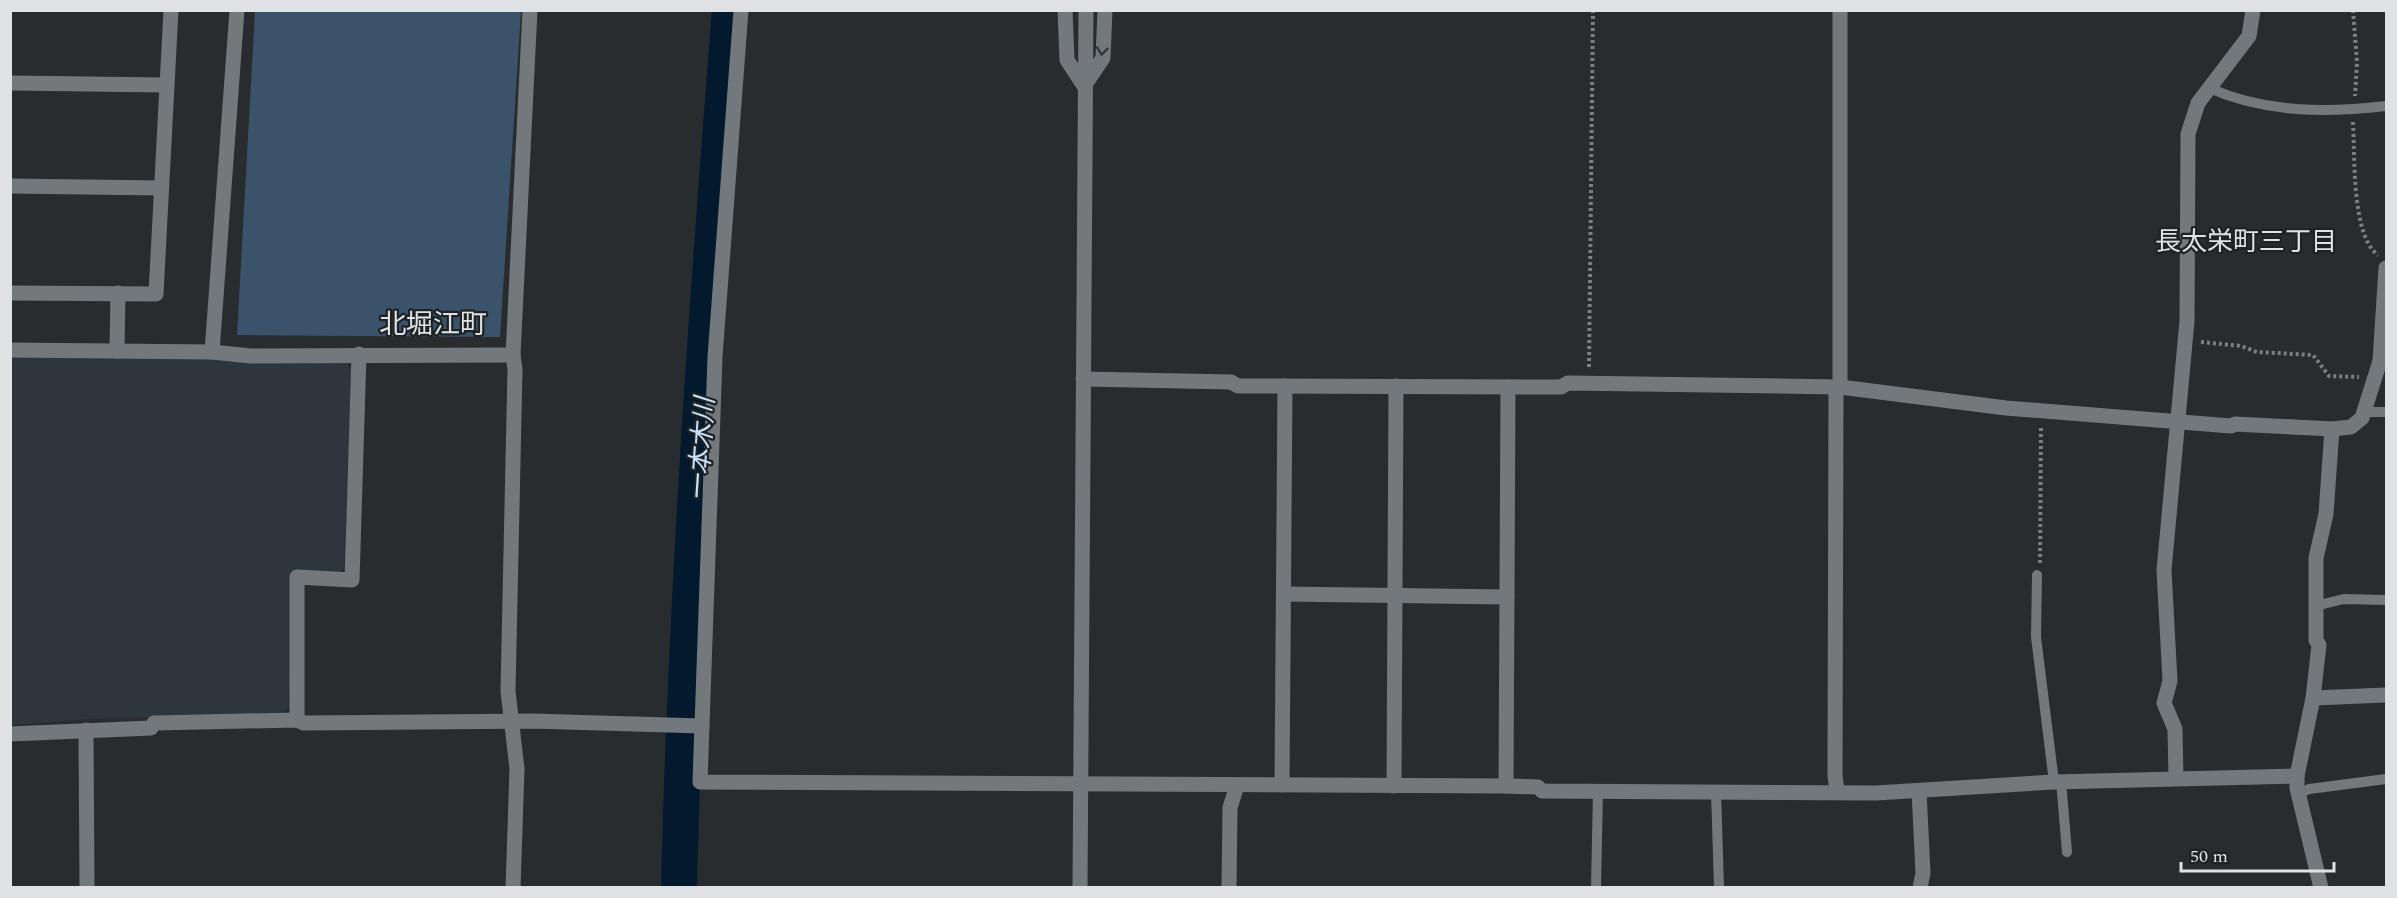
<svg xmlns="http://www.w3.org/2000/svg" width="2397" height="898" viewBox="0 0 2397 898" font-family="Spectral,'Noto Sans JP',serif">
  <style>
    .built { fill: #2d363d }
    .green { fill: #3a536b }
    .lines { fill: none; stroke-linecap: round; stroke-linejoin: round }
    .river { stroke: #03192d; stroke-width: 36 }
    .path { stroke: #7c7f82; stroke-width: 4; stroke-dasharray: 3 3; stroke-linecap: butt }
    .service { stroke: #73787c; stroke-width: 10 }
    .minor { stroke: #73787c; stroke-width: 15 }
    .tertiary { stroke: #73787c; stroke-width: 15 }
    .oneway { stroke: #33383b }
    .labels { text-anchor: middle; stroke-width: 4.5; stroke-linejoin: round; paint-order: stroke }
    .neighbourhood-label { font-size: 26px; fill: #dfe1e4; stroke: #1e2225 }
    .water-label { font-size: 26px; font-style: italic; fill: #c7e2fb; stroke: #1e2225 }
    .quarter-label { font-size: 27px; fill: #dfe1e4; stroke: #1e2225 }
  </style>
  <rect width="100%" height="100%" fill="#282c2f"/>
  <!-- built -->
  <polygon class="built" points="11,355 242,358 346,362 351,370 344,568 337,575 292,574 289,707 282,714 90,719 11,725"/>
  <!-- green -->
  <polygon class="green" points="255,11 521,11 500,337 237,335"/>
  <g class="lines">
    <!-- river -->
    <path class="river" d="M679 888C686 595 707 302 730 10"/>
    <!-- path -->
    <g class="path">
      <polyline points="2353,10 2357,62 2355,96"/>
      <path d="M2353 122C2355 153 2351 236 2378 255"/>
      <polyline points="2201,342 2241,346 2257,352 2313,355 2329,376 2359,377"/>
      <polyline points="1589,367 1593,10"/>
      <polyline points="2040,563 2041,426"/>
    </g>
    <!-- service -->
    <g class="service">
      <path d="M2209 88C2266 113 2326 113 2386 106"/>
      <polyline points="2364,412 2386,412"/>
      <polyline points="2037,575 2036,637 2054,782"/>
      <polyline points="2315,606 2344,599 2386,600"/>
      <polyline points="2061,781 2067,852"/>
      <polyline points="1716,791 1719,888"/>
      <polyline points="2298,794 2309,789 2386,779"/>
      <polyline points="1596,888 1598,790"/>
    </g>
    <!-- minor -->
    <g class="minor">
      <polyline points="741,10 715,357 700,782 1506,786 1538,787 1542,791 1876,793 2054,782 2297,776"/>
      <polyline points="1065,10 1067,60 1084,86 1103,58 1105,10"/>
      <polyline points="10,83 166,85"/>
      <polyline points="10,186 161,188"/>
      <polyline points="10,293 156,294 171,10"/>
      <polyline points="10,350 212,352 251,356 513,355"/>
      <polyline points="117,351 118,293"/>
      <polyline points="212,352 237,10"/>
      <polyline points="1083,379 1231,382 1238,386 1561,387 1568,383 1840,387 2006,408 2231,426 2235,424 2332,429 2351,427 2362,418 2380,361 2386,268"/>
      <polyline points="1836,387 1835,775 1837,792"/>
      <polyline points="1840,387 1840,10"/>
      <polyline points="1284,594 1507,597"/>
      <polyline points="2313,698 2386,695"/>
      <polyline points="297,720 297,577 352,580 359,354"/>
      <polyline points="86,730 87,888"/>
      <polyline points="10,734 151,728 154,723 297,720 304,723 532,721 702,726"/>
      <polyline points="2176,778 2175,729 2164,703 2170,681 2164,570 2187,321 2188,134 2198,103 2249,36 2253,10"/>
      <polyline points="1282,785 1285,386"/>
      <polyline points="1394,786 1396,386"/>
      <polyline points="1506,786 1508,387"/>
      <polyline points="1919,791 1923,873 1920,888"/>
      <polyline points="513,888 517,769 508,691 515,369 513,355 530,10"/>
      <polyline points="1229,888 1230,808 1237,785"/>
      <polyline points="2321,888 2297,788 2297,776 2313,698 2319,645 2316,640 2316,558 2326,514 2332,429"/>
    </g>
    <!-- tertiary -->
    <polyline class="tertiary" points="1080,888 1086,10"/>
  </g>
  <!-- one-way arrows -->
  <defs><path id="oneway-chevron" d="M-2-3.5L2.5 0L-2 3.5" fill="none" stroke-width="1.6" stroke-linecap="round" stroke-linejoin="round" transform="scale(1.5)"/></defs>
  <use class="oneway" href="#oneway-chevron" transform="translate(1102 51) rotate(97)"/>
  <g class="labels">
    <!-- neighbourhood labels -->
    <g class="neighbourhood-label">
      <text x="2246" y="250">長太栄町三丁目</text>
    </g>
    <!-- water labels -->
    <g class="water-label">
      <text transform="translate(701 449) rotate(-86)" y="9">一本木川</text>
    </g>
    <!-- quarter labels -->
    <g class="quarter-label">
      <text x="433" y="333">北堀江町</text>
    </g>
  </g>
  <!-- border -->
  <rect width="2397" height="898" fill="none" stroke="#dfe1e4" stroke-width="24"/>
  <!-- scale -->
  <path d="M2181 862v9h153v-9" fill="none" stroke="#dfe1e4" stroke-width="3"/>
  <text x="2190" y="862" font-size="18" fill="#dfe1e4" stroke="#1e2225" stroke-width="4.5" paint-order="stroke">50 m</text>
</svg>
